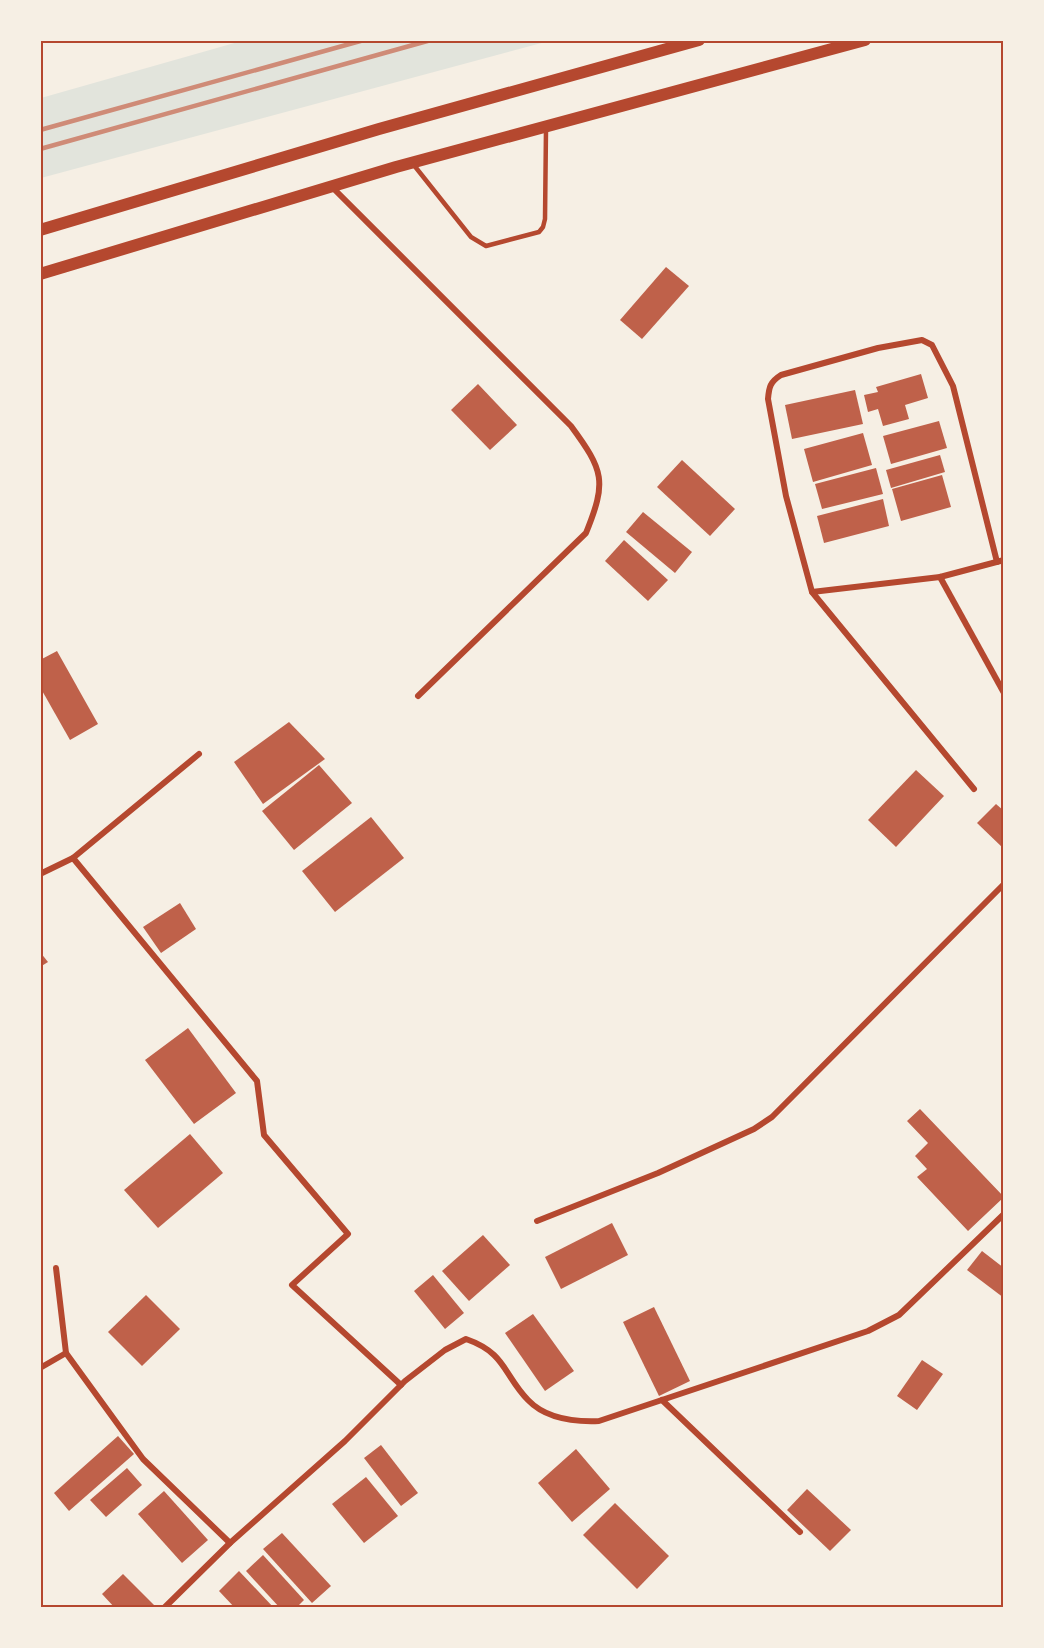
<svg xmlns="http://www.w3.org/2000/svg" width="1044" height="1648" viewBox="0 0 1044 1648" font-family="Rubik,sans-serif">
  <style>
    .green { fill: #e2e4dc }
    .building { fill: #bf614a }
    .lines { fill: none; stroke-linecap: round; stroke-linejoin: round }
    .service { stroke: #b5482f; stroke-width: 4.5 }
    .minor { stroke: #b5482f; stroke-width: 6 }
    .secondary { stroke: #b5482f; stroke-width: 12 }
    .rail { stroke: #cf8b77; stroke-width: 4.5 }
    .neatline { fill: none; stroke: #b5482f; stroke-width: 2 }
  </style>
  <rect width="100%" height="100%" fill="#f6efe4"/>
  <!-- green -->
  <polygon class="green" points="245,40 549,40 549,41 41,178 41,98"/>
  <!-- building -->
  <g class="building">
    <polygon points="666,267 689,286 642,339 620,320"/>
    <polygon points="921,374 928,398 905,405 909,419 883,426 878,409 868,412 864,395 878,392 876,387"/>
    <polygon points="478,384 517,425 490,450 451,410"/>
    <polygon points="855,390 863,424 792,439 785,405"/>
    <polygon points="939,421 947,448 891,464 883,436"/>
    <polygon points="863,433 872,465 813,482 804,449"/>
    <polygon points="940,455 945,472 891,488 886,470"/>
    <polygon points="682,460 735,509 710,536 657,487"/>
    <polygon points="876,468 883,494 822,509 815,484"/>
    <polygon points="942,475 951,507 901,521 892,489"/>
    <polygon points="883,499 889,526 824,543 817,516"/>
    <polygon points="643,512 692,552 675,573 626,532"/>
    <polygon points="624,540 668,580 648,601 605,561"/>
    <polygon points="57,651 98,724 70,740 40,687 40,660"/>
    <polygon points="289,722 325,759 263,804 234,762"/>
    <polygon points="319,765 352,803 294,850 262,811"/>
    <polygon points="916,770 944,796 896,847 868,820"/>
    <polygon points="996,804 1004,811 1004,849 977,823"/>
    <polygon points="371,817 404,858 335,912 302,871"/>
    <polygon points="180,903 196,929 161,953 143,927"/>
    <polygon points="40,952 48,962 40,967"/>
    <polygon points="188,1028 236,1093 194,1124 145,1060"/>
    <polygon points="920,1109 1004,1197 968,1231 917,1177 927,1169 915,1156 928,1143 907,1121"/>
    <polygon points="190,1134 223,1173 158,1228 124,1190"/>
    <polygon points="612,1223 628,1255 561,1289 545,1257"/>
    <polygon points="483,1235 510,1265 469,1301 442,1271"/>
    <polygon points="982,1251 1004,1268 1004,1298 967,1270"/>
    <polygon points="433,1275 464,1313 445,1329 414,1291"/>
    <polygon points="146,1295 180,1329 142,1366 108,1332"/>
    <polygon points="654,1307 690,1381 659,1396 623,1322"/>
    <polygon points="533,1314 574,1371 545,1391 505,1333"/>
    <polygon points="922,1360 943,1374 917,1410 897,1396"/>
    <polygon points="118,1436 134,1454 69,1511 54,1493"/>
    <polygon points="381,1445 418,1493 401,1506 364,1458"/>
    <polygon points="576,1449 610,1489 572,1522 538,1483"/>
    <polygon points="127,1468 142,1485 106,1517 90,1500"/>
    <polygon points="366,1477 398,1516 364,1543 332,1504"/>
    <polygon points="807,1489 851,1530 830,1551 787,1510"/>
    <polygon points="164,1491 208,1540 182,1563 138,1514"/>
    <polygon points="615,1503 669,1556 637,1589 583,1535"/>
    <polygon points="282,1533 331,1586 312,1603 263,1549"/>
    <polygon points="263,1555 304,1600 296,1608 280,1608 246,1571"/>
    <polygon points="239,1571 274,1608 235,1608 219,1591"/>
    <polygon points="123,1574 157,1608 115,1608 102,1594"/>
  </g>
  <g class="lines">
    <!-- service -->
    <polyline class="service" points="413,164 471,237 486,246 539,232 543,227 545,219 546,129"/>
    <!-- minor -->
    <g class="minor">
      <path d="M332 187 571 426C604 471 607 481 586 533L418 696"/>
      <polyline points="940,577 1004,693"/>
      <polyline points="812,592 940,577 1004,560"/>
      <path d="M974 789 812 592 786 496 768 399C769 387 770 382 781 375L878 348 922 340 932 345 953 386 997 562"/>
      <polyline points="73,858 257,1081 264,1135 348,1234 292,1285 401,1385"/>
      <polyline points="40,874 73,858 199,754"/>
      <polyline points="537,1221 658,1173 754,1129 772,1117 1004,884"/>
      <polyline points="56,1268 66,1353 143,1459 230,1543"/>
      <polyline points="40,1368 66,1353"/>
      <polyline points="662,1400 800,1532"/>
      <path d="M164 1608 230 1543 345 1441 405 1381 445 1350 466 1339C506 1353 503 1374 528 1400 546 1419 575 1422 599 1421L868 1331 899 1315 1004 1214"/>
    </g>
    <!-- secondary -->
    <g class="secondary">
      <polyline points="40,230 379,129 699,40"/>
      <polyline points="40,274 396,167 865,40"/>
    </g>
    <!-- rail -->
    <g class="rail">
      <polyline points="40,130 364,40"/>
      <polyline points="40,149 431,40"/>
    </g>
  </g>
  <!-- border -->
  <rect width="1044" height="1648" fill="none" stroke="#f6efe4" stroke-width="84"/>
  <rect x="42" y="42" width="960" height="1564" class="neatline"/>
</svg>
